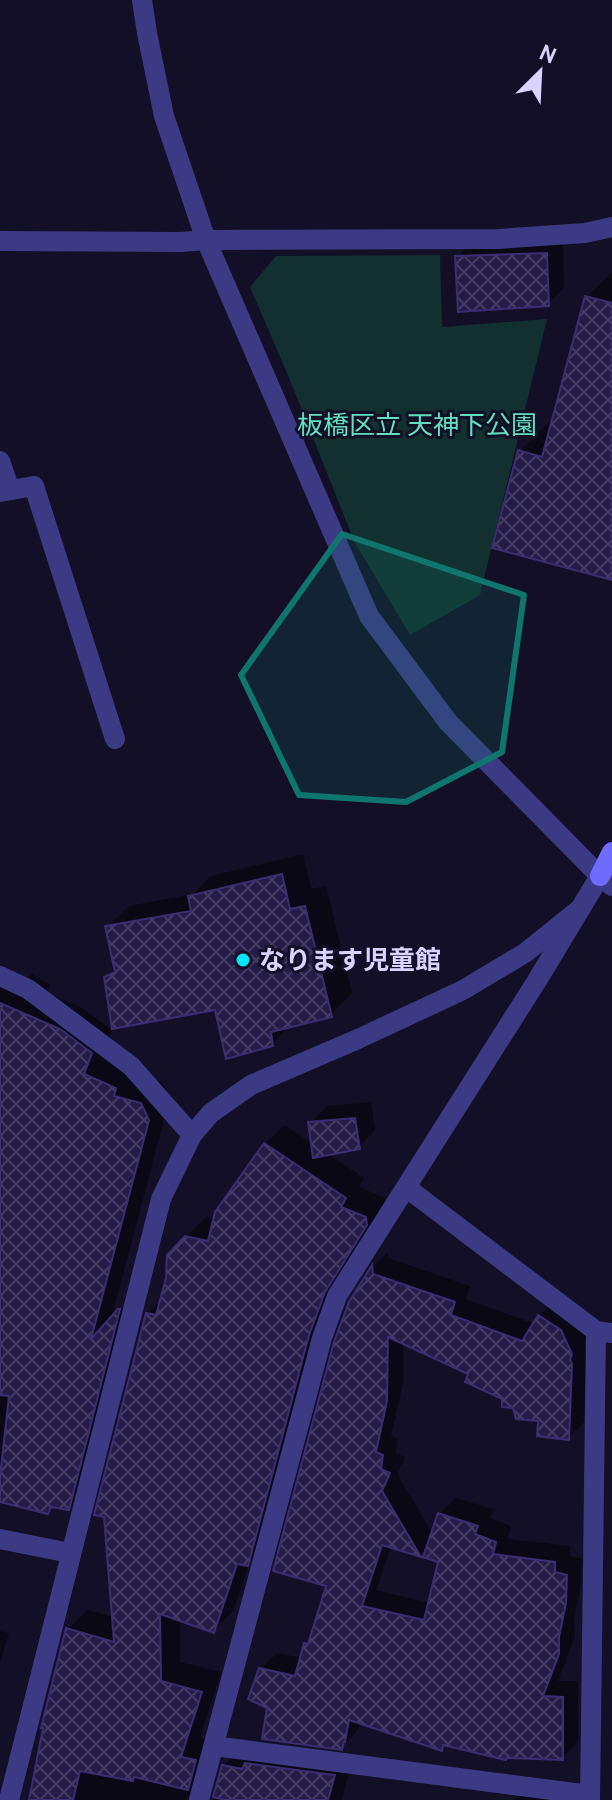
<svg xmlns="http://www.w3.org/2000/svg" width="612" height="1800" viewBox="0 0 612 1800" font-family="Cabin,'Noto Sans JP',sans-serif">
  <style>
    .green { fill: #12302f }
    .shadow { fill: #0007; fill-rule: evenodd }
    .building { fill: url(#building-cross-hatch); stroke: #3b2d73; stroke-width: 2 }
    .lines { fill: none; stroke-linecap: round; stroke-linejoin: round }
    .street { stroke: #3d3a85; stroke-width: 20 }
    .secondary { stroke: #6f6bff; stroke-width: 20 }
    .marked { fill: #0f766e; fill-opacity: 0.2; stroke: #0f766e; stroke-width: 6; stroke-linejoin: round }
    .poi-dot { fill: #00e5ff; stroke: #130f26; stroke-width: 3 }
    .labels { text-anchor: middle; stroke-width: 6; stroke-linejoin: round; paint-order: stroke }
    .park-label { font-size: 26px; fill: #5fe0c0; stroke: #130f26 }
    .poi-label { font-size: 26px; font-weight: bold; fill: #d9d4ff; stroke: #130f26; text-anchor: start }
  </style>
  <defs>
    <pattern id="building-cross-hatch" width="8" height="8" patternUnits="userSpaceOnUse" patternTransform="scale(2)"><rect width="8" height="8" fill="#241b47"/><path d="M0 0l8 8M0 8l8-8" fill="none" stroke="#433b63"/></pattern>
  </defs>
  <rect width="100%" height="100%" fill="#130f26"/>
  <!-- green -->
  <polygon class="green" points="440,255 442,327 547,319 480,595 410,635 354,541 290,380 250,287 276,256"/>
  <!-- shadow -->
  <g class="shadow">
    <polygon points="563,237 564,288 548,304 457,257 474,240"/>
    <polygon points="612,272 612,578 519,452 550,421 553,422 587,297"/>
    <polygon points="303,854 311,889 326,886 352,993 331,1015 291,1025 272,1044 216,1008 106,977 116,967 108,927 129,906 193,894 211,876"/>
    <polygon points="32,974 50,984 48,993 82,1008 112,1030 105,1051 135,1074 162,1082 170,1097 111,1320 140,1290 90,1486 68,1508 54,1505 47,1512 0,1500 0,985 16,990"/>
    <polygon points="371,1102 375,1130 359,1147 327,1153 364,1178 359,1187 385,1198 385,1204 344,1270 267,1544 250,1561 233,1611 214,1631 180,1619 180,1662 221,1672 200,1738 215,1741 205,1778 185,1800 31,1800 68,1629 87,1610 114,1617 147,1314 163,1299 186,1237 206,1217 215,1219 265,1144 285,1125 313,1144 310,1123 327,1106"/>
    <path d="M388 1252V1258L470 1286 466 1299 535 1324 539 1316 555 1300 588 1337 585 1343 587 1348 584 1422 568 1438 540 1419 515 1406 470 1373 403 1342V1384L391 1436 398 1439 396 1453 405 1457 397 1474 433 1534 440 1514 456 1498 493 1509 490 1518 511 1526 508 1539 570 1546V1556L583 1559 581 1585 574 1619 575 1637 558 1681H578V1742L562 1758 446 1743 441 1749 361 1724 357 1731 341 1747 269 1707 261 1669 277 1653 302 1658 306 1644 312 1637 329 1585 351 1303 373 1267ZM391 1546 421 1555 428 1547 441 1561 430 1603 376 1590Z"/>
    <polygon points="0,1631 9,1633 0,1662"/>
    <polygon points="243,1747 353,1756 342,1800 214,1800 223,1766"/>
    <polygon points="531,1782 574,1800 514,1800"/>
  </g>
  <!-- building -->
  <g class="building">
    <polygon points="547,253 549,306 458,312 455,256"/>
    <polygon points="585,296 612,303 612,580 492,548 518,450 542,457"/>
    <polygon points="282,874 290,909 305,906 332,1017 271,1032 273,1046 226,1059 215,1010 112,1029 104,977 115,972 105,926 191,911 188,896"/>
    <polygon points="0,1003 60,1029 92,1053 84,1074 116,1088 114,1096 141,1103 149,1120 91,1339 118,1309 120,1309 69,1510 51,1507 48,1514 0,1502 0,1477 9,1396 0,1395"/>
    <polygon points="355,1118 360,1149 313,1158 308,1122"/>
    <polygon points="264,1143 346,1198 341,1207 366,1217 367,1225 325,1292 309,1335 248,1566 237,1564 214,1633 160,1614 161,1681 202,1692 181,1757 196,1760 188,1790 134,1777 133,1781 80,1771 73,1800 29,1800 43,1728 41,1728 66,1628 114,1642 104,1517 94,1515 146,1313 156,1315 166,1278 167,1255 185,1236 208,1241 215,1212"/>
    <polygon points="372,1265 373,1274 455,1302 451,1315 522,1341 538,1315 561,1330 572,1354 570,1360 572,1364 569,1440 537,1436 538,1421 516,1419 513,1408 502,1407 502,1399 465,1382 468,1374 388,1337 387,1401 376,1452 383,1455 381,1469 390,1473 382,1491 421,1557 382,1545 362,1606 424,1620 438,1562 423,1557 438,1513 478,1526 475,1534 496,1542 493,1554 555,1562 555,1572 567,1575 566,1603 559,1637 559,1654 543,1696 563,1697 563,1760 507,1758 506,1760 443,1745 442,1751 349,1720 345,1742 344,1742 342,1750 262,1739 267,1708 248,1699 259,1668 295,1676 304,1643 308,1644 326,1586 273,1571 334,1342 349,1302"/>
    <polygon points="245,1763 335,1775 328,1800 226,1800 213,1797 222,1765 242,1769"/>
  </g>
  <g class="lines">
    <!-- street -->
    <g class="street">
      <polyline points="142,0 147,33 164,116 206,240 369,616 448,722 600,876 612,886"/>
      <polyline points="0,241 181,242 206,240 498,239 585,233 612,227"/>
      <polyline points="0,461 10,490"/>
      <polyline points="0,492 34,486 115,739"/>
      <polyline points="0,976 28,989 131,1066 192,1135"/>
      <polyline points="407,1188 596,1331 612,1333"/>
      <polyline points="0,1539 70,1553"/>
      <polyline points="214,1746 590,1795"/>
      <polyline points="9,1800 161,1199 192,1135 211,1113 251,1085 358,1039 463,990 525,953 581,908"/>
      <polyline points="199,1800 322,1338 337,1296 538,979 600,876"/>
      <polyline points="590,1800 596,1331"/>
    </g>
    <!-- secondary -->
    <polyline class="secondary" points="600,876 612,852"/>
  </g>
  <!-- marked area -->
  <path class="marked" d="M342 534 524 595 502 752 406 802 299 795 241 675Z"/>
  <!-- markers -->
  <circle class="poi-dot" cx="243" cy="960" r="8"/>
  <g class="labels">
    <!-- park labels -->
    <g class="park-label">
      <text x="417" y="434">板橋区立 天神下公園</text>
    </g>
    <!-- poi labels -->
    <g class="poi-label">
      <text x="259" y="969">なります児童館</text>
    </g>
  </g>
  <!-- north arrow -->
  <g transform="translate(540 72) rotate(24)" stroke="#130f26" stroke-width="6" paint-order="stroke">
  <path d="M0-6L14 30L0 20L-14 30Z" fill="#d9d4ff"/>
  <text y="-12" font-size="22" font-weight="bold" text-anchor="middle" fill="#d9d4ff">N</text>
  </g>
</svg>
